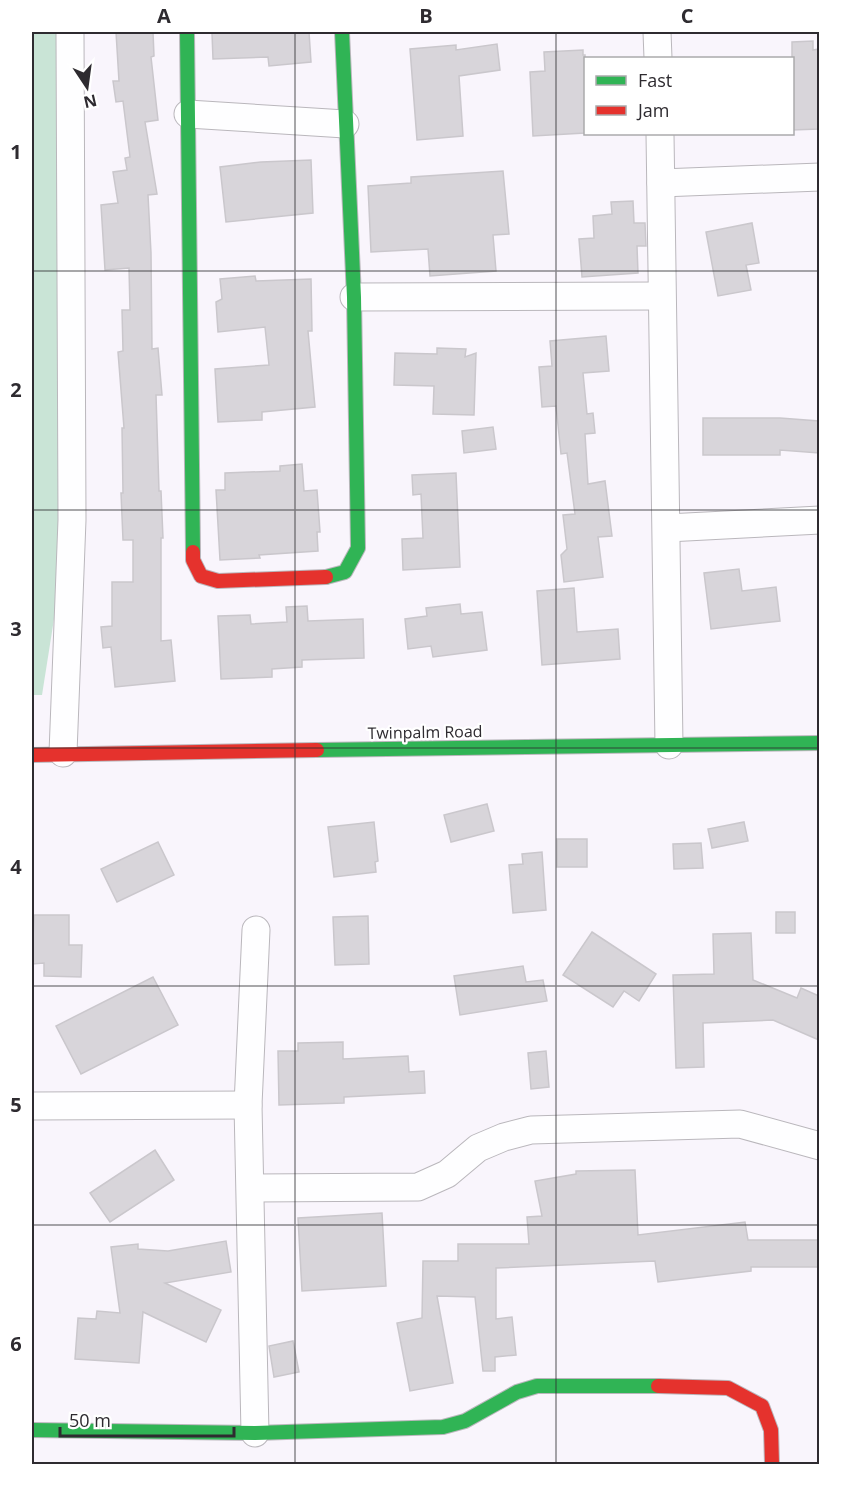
<svg xmlns="http://www.w3.org/2000/svg" width="851" height="1496" viewBox="0 0 851 1496" font-family="'Open Sans',sans-serif">
  <style>
    .green { fill: #c9e4d6 }
    .building { fill: #d8d5da; stroke: #cac7cc; stroke-width: 1.5 }
    .lines { fill: none; stroke-linecap: round; stroke-linejoin: round }
    .street-casing { stroke: #bab7bc; stroke-width: 29 }
    .fast-casing { stroke: #bab7bc; stroke-width: 16 }
    .jam-casing { stroke: #bab7bc; stroke-width: 16 }
    .street { stroke: #fefeff; stroke-width: 27 }
    .fast { stroke: #30b455; stroke-width: 14 }
    .jam { stroke: #e5322d; stroke-width: 14 }
    .grid { fill: none; stroke: #2e2b30; stroke-width: 1.5; stroke-opacity: 0.55 }
    .labels { text-anchor: middle; stroke-width: 4.5; stroke-linejoin: round; paint-order: stroke }
    .street-label { font-size: 16px; fill: #2e2b30; stroke: #fff }
    .neatline { fill: none; stroke: #2e2b30; stroke-width: 2 }
    .grid-label { font-size: 20px; text-anchor: middle; font-weight: bold; fill: #2e2b30 }
  </style>
  <rect width="100%" height="100%" fill="#f9f5fc"/>
  <!-- green -->
  <polygon class="green" points="32,32 60,32 60,581 42,695 32,695"/>
  <!-- building -->
  <g class="building">
    <polygon points="116,32 153,32 154,56 151,57 158,120 145,122 157,194 148,195 151,253 152,349 158,348 162,395 156,395 159,491 161,491 163,538 161,538 161,641 171,640 175,681 115,687 111,647 103,648 101,627 112,626 112,582 133,582 133,540 123,540 121,493 123,493 122,428 124,428 118,352 123,351 122,310 130,310 129,268 105,270 101,205 118,203 113,172 127,170 125,158 130,157 123,101 116,102 113,81 119,81"/>
    <polygon points="219,32 309,32 311,62 269,66 268,57 213,59 212,33 219,33"/>
    <polygon points="813,41 813,50 819,49 819,129 792,130 792,42"/>
    <polygon points="497,44 500,70 459,76 463,136 417,140 410,49 456,45 456,50"/>
    <polygon points="583,50 583,55 585,55 585,133 533,136 530,72 545,71 544,52"/>
    <polygon points="311,160 313,213 226,222 220,167 261,162"/>
    <polygon points="503,171 509,234 493,235 496,271 430,276 428,249 371,252 368,186 411,183 411,177"/>
    <polygon points="633,201 634,223 645,223 646,246 637,246 638,273 582,277 579,239 594,238 593,216 612,214 611,202"/>
    <polygon points="752,223 759,263 746,265 751,290 718,296 706,232"/>
    <polygon points="255,276 256,281 311,279 312,331 308,331 315,407 262,412 262,420 218,422 215,369 269,365 265,327 218,332 216,302 222,299 220,279"/>
    <polygon points="606,336 609,371 583,373 587,414 593,413 595,433 585,434 588,484 605,481 612,536 598,537 603,577 564,582 561,555 567,549 563,515 575,514 567,453 561,454 556,406 542,407 539,367 552,366 550,341"/>
    <polygon points="437,348 466,349 465,357 476,353 474,415 433,414 434,386 394,385 395,353 437,354"/>
    <polygon points="703,418 780,418 819,421 819,453 780,450 780,455 703,455"/>
    <polygon points="493,427 496,449 464,453 462,431"/>
    <polygon points="302,464 304,491 317,490 320,532 317,532 318,551 259,555 260,558 220,560 216,490 225,490 225,473 280,471 280,466"/>
    <polygon points="456,473 460,567 403,570 402,539 423,538 421,494 413,495 412,475"/>
    <polygon points="739,569 742,591 776,587 780,621 711,629 704,573"/>
    <polygon points="574,588 577,632 618,629 620,659 542,665 537,591"/>
    <polygon points="460,604 461,614 482,612 487,650 433,657 431,646 408,649 405,619 427,616 426,608"/>
    <polygon points="307,606 308,621 363,619 364,658 302,660 302,667 272,669 272,677 221,679 218,616 250,615 251,624 287,622 286,607"/>
    <polygon points="487,804 494,831 451,842 444,815"/>
    <polygon points="374,822 378,861 375,862 376,872 334,877 328,827"/>
    <polygon points="744,822 748,841 712,848 708,829"/>
    <rect x="557" y="839" width="30" height="28"/>
    <polygon points="158,842 174,875 117,902 101,869"/>
    <polygon points="701,843 703,868 674,869 673,844"/>
    <polygon points="542,852 546,910 513,913 509,865 523,864 522,854"/>
    <rect x="776" y="912" width="19" height="21"/>
    <polygon points="34,915 69,915 69,945 82,945 81,977 44,976 44,963 32,964"/>
    <polygon points="368,916 369,964 335,965 333,917"/>
    <polygon points="592,932 656,974 639,1001 624,991 613,1007 563,975"/>
    <polygon points="751,933 753,980 797,998 801,988 819,996 819,1040 773,1020 703,1023 704,1067 676,1068 673,975 714,974 713,934"/>
    <polygon points="523,966 526,982 543,980 547,1001 460,1015 454,976"/>
    <polygon points="153,977 178,1025 81,1074 56,1026"/>
    <polygon points="343,1042 343,1059 408,1056 409,1072 424,1071 425,1093 344,1097 344,1103 279,1105 278,1051 298,1051 298,1043"/>
    <polygon points="546,1051 549,1087 531,1089 528,1053"/>
    <polygon points="155,1150 174,1180 110,1222 90,1193"/>
    <polygon points="635,1170 638,1235 745,1222 748,1240 819,1240 819,1267 751,1267 751,1271 658,1282 655,1261 496,1268 496,1319 512,1317 516,1355 495,1357 495,1371 483,1371 475,1297 437,1296 453,1383 410,1391 397,1323 422,1318 423,1261 458,1261 458,1244 529,1244 527,1217 542,1216 535,1181 576,1174 576,1171"/>
    <polygon points="382,1213 386,1286 302,1291 298,1218"/>
    <polygon points="226,1241 231,1272 165,1283 221,1310 206,1342 143,1312 139,1363 75,1359 78,1318 96,1319 97,1311 120,1313 111,1247 138,1244 138,1249 168,1251"/>
    <polygon points="293,1341 299,1372 274,1377 269,1346"/>
  </g>
  <g class="lines">
    <!-- street casing -->
    <g class="street-casing">
      <g id="street">
        <polyline points="657,32 658,58"/>
        <polyline points="188,114 345,124"/>
        <polyline points="660,134 669,745"/>
        <polyline points="661,183 820,177"/>
        <polyline points="354,297 661,296"/>
        <polyline points="667,528 820,520"/>
        <polyline points="63,753 72,520 70,32"/>
        <polyline points="32,1106 248,1105"/>
        <polyline points="251,1188 418,1187 447,1174 478,1148 504,1137 531,1130 740,1124 820,1146"/>
        <polyline points="255,1433 248,1105 256,930"/>
      </g>
    </g>
    <!-- fast casing -->
    <g class="fast-casing">
      <g id="fast">
        <polyline points="187,32 193,552"/>
        <polyline points="326,577 345,572 358,548 354,297 342,32"/>
        <polyline points="317,750 820,743"/>
        <polyline points="32,1430 255,1433 443,1427 465,1421 517,1392 537,1386 658,1386"/>
      </g>
    </g>
    <!-- jam casing -->
    <g class="jam-casing">
      <g id="jam">
        <polyline points="193,552 193,560 201,576 218,581 326,577"/>
        <polyline points="32,755 317,750"/>
        <polyline points="658,1386 728,1388 762,1406 771,1430 772,1464"/>
      </g>
    </g>
    <!-- street -->
    <use href="#street" class="street"/>
    <!-- fast -->
    <use href="#fast" class="fast"/>
    <!-- jam -->
    <use href="#jam" class="jam"/>
  </g>
  <!-- grid -->
  <path class="grid" d="M295 32V1464M556 32V1464M32 271H820M32 510H820M32 748H820M32 986H820M32 1225H820"/>
  <g class="labels">
    <!-- street labels -->
    <g class="street-label">
      <text transform="translate(425 732) rotate(-1)" y="6">Twinpalm Road</text>
    </g>
  </g>
  <!-- border -->
  <rect width="851" height="1496" fill="none" stroke="#ffffff" stroke-width="66"/>
  <!-- legend -->
  <rect x="584" y="57" width="210" height="78" fill="#ffffff" stroke="#abaaac" stroke-width="1.5"/>
  <rect x="596" y="76" width="30" height="9" fill="#30b455" stroke="#abaaac" stroke-width="1.5"/>
  <text x="638" y="87" font-size="18" fill="#2e2b30">Fast</text>
  <rect x="596" y="106" width="30" height="9" fill="#e5322d" stroke="#abaaac" stroke-width="1.5"/>
  <text x="638" y="117" font-size="18" fill="#2e2b30">Jam</text>
  <!-- north arrow -->
  <g transform="translate(87 87) rotate(167)" stroke="#ffffff" stroke-width="4.5" paint-order="stroke">
  <path d="M0-4.5L10 22L0 15L-10 22Z" fill="#2e2b30"/>
  <text y="-9" font-size="16" font-weight="bold" text-anchor="middle" fill="#2e2b30">N</text>
  </g>
  <!-- scale -->
  <path d="M60 1427v9h174v-9" fill="none" stroke="#2e2b30" stroke-width="3"/>
  <text x="69" y="1427" font-size="18" fill="#2e2b30" stroke="#ffffff" stroke-width="4.5" paint-order="stroke">50 m</text>
  <rect x="33" y="33" width="785" height="1430" class="neatline"/>
  <g class="grid-label">
    <text x="164" y="23">A</text>
    <text x="426" y="23">B</text>
    <text x="687" y="23">C</text>
    <text x="16" y="159">1</text>
    <text x="16" y="397">2</text>
    <text x="16" y="636">3</text>
    <text x="16" y="874">4</text>
    <text x="16" y="1112">5</text>
    <text x="16" y="1351">6</text>
  </g>
</svg>
